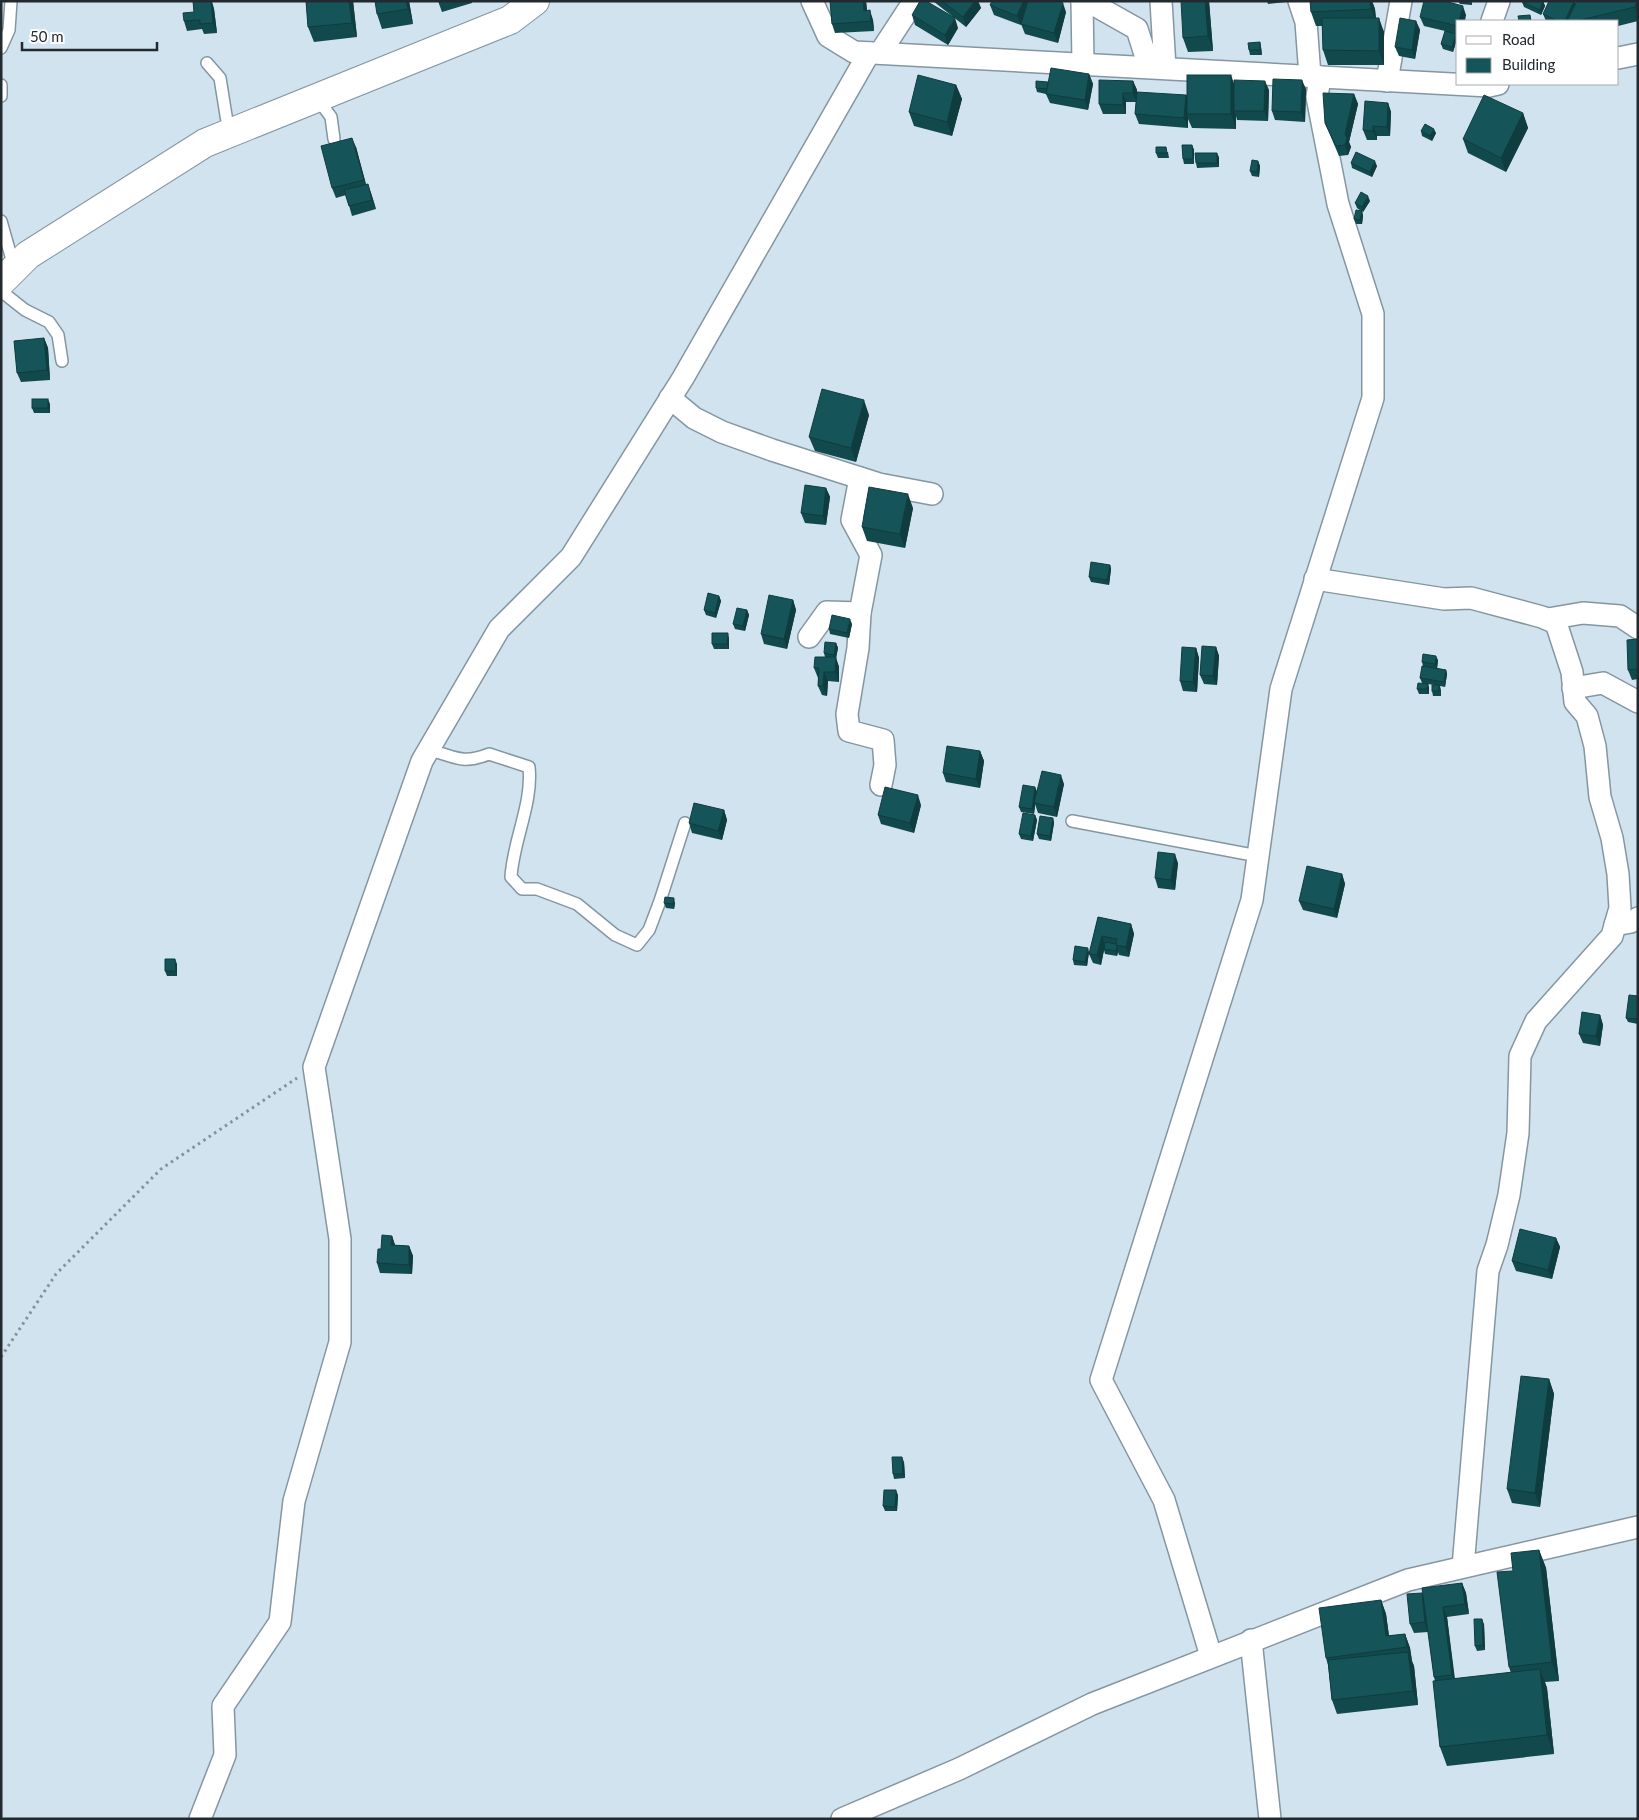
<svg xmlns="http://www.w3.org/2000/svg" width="1639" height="1820" viewBox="0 0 1639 1820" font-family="Lato,sans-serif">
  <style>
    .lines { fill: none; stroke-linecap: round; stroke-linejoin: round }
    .lane-casing { stroke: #8496a1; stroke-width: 14 }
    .street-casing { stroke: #8496a1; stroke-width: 24 }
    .secondary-casing { stroke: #8496a1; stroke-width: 30 }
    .path { stroke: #84929b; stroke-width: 3; stroke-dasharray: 2.5 4; stroke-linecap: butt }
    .lane { stroke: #fff; stroke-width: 11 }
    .street { stroke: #fff; stroke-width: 21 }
    .secondary { stroke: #fff; stroke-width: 28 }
    .wall { fill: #12494d }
    .shaded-wall { fill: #0f3c3f }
    .building { fill: #15555a; stroke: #0f3c3f }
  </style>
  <rect width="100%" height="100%" fill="#d0e3ef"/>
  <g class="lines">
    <!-- lane casing -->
    <g class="lane-casing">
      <g id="lane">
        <polyline points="1,48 9,30 11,1"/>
        <polyline points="207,63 220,78 229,134"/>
        <polyline points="1,85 1,96"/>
        <polyline points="317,98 331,117 334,139"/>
        <polyline points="1,221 14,267"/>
        <polyline points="1,291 25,310 49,322 58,335 62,361"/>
        <path d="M429 750C455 756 461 765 489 754L529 767C533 803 513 841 511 877L522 889H537L577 904 615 935 637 945 649 930 660 901 685 823"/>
        <polyline points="1072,821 1258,856"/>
      </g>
    </g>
    <!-- street casing -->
    <g class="street-casing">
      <g id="street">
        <polyline points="812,1 828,36 854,52 1433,83 1489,86 1498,84"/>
        <polyline points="1082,1 1083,63"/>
        <polyline points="1161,1 1165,68"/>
        <polyline points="1299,1 1306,22 1310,76"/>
        <polyline points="1082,2 1098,7 1137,29 1149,67"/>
        <polyline points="1492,21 1499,1"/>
        <polyline points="880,53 914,1"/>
        <polyline points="1618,58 1638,54"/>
        <polyline points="1387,81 1401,1"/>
        <polyline points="670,398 694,418 722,432 772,450 879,484 932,494"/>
        <polyline points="1315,579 1444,599 1471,598 1542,617 1556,623 1572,672 1575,702 1587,716 1595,746 1600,797 1612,838 1618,874 1620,908 1612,936 1536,1021 1520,1056 1518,1133 1509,1195 1497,1245 1488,1271 1463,1567"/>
        <polyline points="860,613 858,648 847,714 849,731 883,740 885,765 881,785"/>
        <polyline points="1548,619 1583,613 1620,616 1638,628"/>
        <polyline points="809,637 827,612 860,613 871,555 852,520 860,478"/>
        <polyline points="1573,688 1603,683 1638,702"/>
        <polyline points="1615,925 1631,922 1638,918"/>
        <polyline points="1251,1640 1270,1819"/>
        <polyline points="1211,1656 1164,1500 1101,1380 1252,900 1281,689 1373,398 1373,314 1338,204 1317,97 1320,77"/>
        <polyline points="200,1819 225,1755 223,1706 280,1622 294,1501 340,1342 340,1239 314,1067 422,761 499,629 571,557 683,378 869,53"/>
        <polyline points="842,1819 959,1769 1092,1704 1408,1580 1638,1527"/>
      </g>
    </g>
    <!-- secondary casing -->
    <g class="secondary-casing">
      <polyline id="secondary" points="1,282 28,255 205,143 510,20 535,1"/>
    </g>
    <!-- path -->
    <polyline class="path" points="1,1357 56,1274 161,1169 297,1078"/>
    <!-- lane -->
    <use href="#lane" class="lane"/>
    <!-- street -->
    <use href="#street" class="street"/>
    <!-- secondary -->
    <use href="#secondary" class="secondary"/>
  </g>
  <!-- wall -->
  <g class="wall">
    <polygon points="193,1 212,1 214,9 217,33 204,34 202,29 187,31 184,21 194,12"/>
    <polygon points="306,1 353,1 357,37 314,42 308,27"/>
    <polygon points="409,1 413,24 382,29 377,14"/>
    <polygon points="438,1 472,1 472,3 442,12"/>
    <polygon points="830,1 866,1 867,10 873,20 874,31 835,33 832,24"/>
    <polygon points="933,1 978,1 981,8 966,27"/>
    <polygon points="1209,1 1213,51 1188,52 1183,38"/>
    <polygon points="1267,1 1286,1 1286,2 1268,4"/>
    <polygon points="1310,1 1372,1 1375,9 1376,18 1384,32 1384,65 1328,65 1323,50 1322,26 1316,26 1311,12"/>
    <polygon points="1458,1 1472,1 1472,5 1460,4"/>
    <polygon points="1543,1 1545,6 1541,15 1524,7 1522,2"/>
    <polygon points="1638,1 1638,21 1618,26 1618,21 1546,21 1543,14 1576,3"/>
    <polygon points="1454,4 1466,15 1458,21 1458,35 1456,34 1457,39 1453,52 1443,49 1441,44 1445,31 1424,26 1420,17"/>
    <polygon points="990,5 1066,12 1058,43 1025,34 1021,24 1022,23 1021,25 994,15"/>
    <polygon points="912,15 958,28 948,45 915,25"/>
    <polygon points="1416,21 1420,30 1415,59 1399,56 1395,47"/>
    <polygon points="1260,42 1261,47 1262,55 1250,55 1249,50"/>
    <polygon points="1089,74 1093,84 1088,110 1050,103 1046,94 1037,92 1036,88 1048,84"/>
    <polygon points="1133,81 1137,90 1137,96 1186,95 1234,85 1269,90 1268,121 1237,120 1236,116 1236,129 1192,128 1188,119 1188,128 1139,124 1135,114 1136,102 1126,102 1126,114 1103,114 1099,104"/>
    <polygon points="956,85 962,99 952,136 914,126 909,112"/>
    <polygon points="1306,89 1305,122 1275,120 1272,111"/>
    <polygon points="1354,94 1358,104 1349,142 1351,147 1348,155 1339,156 1325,123"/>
    <polygon points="1388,103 1391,112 1390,136 1377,136 1377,140 1367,140 1363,130"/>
    <polygon points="1523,113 1528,128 1506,172 1468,153 1463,139"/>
    <polygon points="1421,131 1436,133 1432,141 1422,136"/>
    <polygon points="1192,145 1194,150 1194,164 1184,164 1183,159"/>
    <polygon points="356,147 366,184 371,193 376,209 352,216 346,195 336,198 332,188"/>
    <polygon points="1168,152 1169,158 1158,158 1156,153"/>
    <polygon points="1219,157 1219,167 1197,168 1196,163"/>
    <polygon points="1258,161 1260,166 1259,177 1252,176 1250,171"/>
    <polygon points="1351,163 1377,166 1372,177 1352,168"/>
    <polygon points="1370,201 1363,212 1362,211 1363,216 1362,224 1356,224 1354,219 1361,211 1357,208 1355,203"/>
    <polygon points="44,338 48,348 50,380 21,382 17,373"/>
    <polygon points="50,404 50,413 34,413 32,408"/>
    <polygon points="869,415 856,462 815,451 809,437"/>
    <polygon points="826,488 830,497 826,525 805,523 801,513"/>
    <polygon points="913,508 905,548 867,541 862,527"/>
    <polygon points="1110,565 1111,569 1109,585 1091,582 1089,577"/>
    <polygon points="719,596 721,601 716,618 706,615 704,610"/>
    <polygon points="793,600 796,610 787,649 764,644 761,634"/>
    <polygon points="747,610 749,615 745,631 735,629 733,624"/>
    <polygon points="852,624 849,638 830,634 829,629"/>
    <polygon points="729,638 729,649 714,649 712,644"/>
    <polygon points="1638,639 1638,679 1632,680 1628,670"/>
    <polygon points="836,643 838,648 836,658 839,667 839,682 828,681 827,696 822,695 818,686 818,678 814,668 825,657 824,653"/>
    <polygon points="1216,647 1219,656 1217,685 1204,684 1200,675"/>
    <polygon points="1196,648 1199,658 1197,692 1183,691 1180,681"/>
    <polygon points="1438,660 1437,668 1446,670 1447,674 1445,687 1440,686 1441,690 1441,696 1433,696 1432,691 1434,685 1428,684 1429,688 1429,694 1419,694 1417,689 1425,683 1422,683 1420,678 1423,666 1422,662"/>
    <polygon points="980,751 984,761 980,788 946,782 943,773"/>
    <polygon points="1064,784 1057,817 1038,813 1035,804 1034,814 1021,812 1019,807 1035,787 1037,792"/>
    <polygon points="921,805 914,833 881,824 878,815"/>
    <polygon points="724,810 727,820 722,840 692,833 689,823"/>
    <polygon points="1035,815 1037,820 1033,841 1021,839 1019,834"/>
    <polygon points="1053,818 1054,823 1051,841 1039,839 1037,834"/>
    <polygon points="1178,863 1175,890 1158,888 1155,878"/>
    <polygon points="1342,874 1345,884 1337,918 1303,910 1299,901"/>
    <polygon points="664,903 675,903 674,909 666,908"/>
    <polygon points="1098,917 1131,924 1134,934 1129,957 1119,955 1118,952 1117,956 1105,954 1104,950 1101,965 1093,963 1089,954"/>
    <polygon points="1089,952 1087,966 1074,965 1073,960"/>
    <polygon points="177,964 177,976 167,976 165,971"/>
    <polygon points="1638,996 1638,1024 1628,1022 1626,1018"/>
    <polygon points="1600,1015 1603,1025 1600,1046 1583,1043 1579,1034"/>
    <polygon points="392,1236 395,1245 409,1246 413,1256 412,1274 380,1273 377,1263 381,1249"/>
    <polygon points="1556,1238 1560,1247 1552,1279 1516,1271 1512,1261"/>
    <polygon points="1549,1379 1554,1394 1540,1507 1512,1503 1507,1489"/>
    <polygon points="904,1462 905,1478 894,1479 893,1474"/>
    <polygon points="898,1495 897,1511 885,1511 883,1506"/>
    <polygon points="1539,1550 1546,1568 1559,1681 1545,1682 1547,1688 1554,1754 1447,1766 1440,1747 1435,1681 1434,1677 1428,1632 1414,1633 1410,1624 1422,1593 1424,1598 1462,1583 1466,1593 1469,1614 1447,1617 1455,1679 1511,1673 1509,1667 1513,1571"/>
    <polygon points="1381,1600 1386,1614 1389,1636 1405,1634 1410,1648 1412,1661 1414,1666 1418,1705 1337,1714 1332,1700 1328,1665 1326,1658"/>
    <polygon points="1484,1624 1485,1650 1477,1651 1475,1646"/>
  </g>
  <!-- shaded-wall -->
  <g class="shaded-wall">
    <polygon points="211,1 214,9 217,33 213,23"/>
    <polygon points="349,1 353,1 357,37 352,23"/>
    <polygon points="406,1 409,1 413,24 408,9"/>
    <polygon points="863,1 866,1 868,20 864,11"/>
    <polygon points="975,1 978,1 981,8 966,27 963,17"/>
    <polygon points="1023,1 1027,1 1029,5 1021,25 1017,16"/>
    <polygon points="1205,1 1209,1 1213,51 1208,36"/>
    <polygon points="1370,1 1372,1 1375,9 1376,23 1371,9"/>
    <polygon points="1543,1 1545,6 1541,15 1540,10"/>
    <polygon points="1574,1 1575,1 1578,9 1573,21 1565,21"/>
    <polygon points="1638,1 1638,15 1635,7"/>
    <polygon points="1063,3 1066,12 1058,43 1054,33"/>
    <polygon points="1463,6 1466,15 1465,21 1459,21"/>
    <polygon points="870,10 873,20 874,31 871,21"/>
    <polygon points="955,18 958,28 948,45 945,35"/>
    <polygon points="1379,18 1384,32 1384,65 1379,51"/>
    <polygon points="1416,21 1420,30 1415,59 1412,50"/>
    <polygon points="1456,34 1457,39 1453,52 1452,47"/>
    <polygon points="1260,42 1261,47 1262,55 1260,50"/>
    <polygon points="1089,74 1093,84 1088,110 1085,100"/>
    <polygon points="1231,75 1236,89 1234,111 1236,116 1236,129 1231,114"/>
    <polygon points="1302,80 1306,89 1305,122 1301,112"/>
    <polygon points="1133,81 1137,90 1137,102 1133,93"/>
    <polygon points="1265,81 1269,90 1268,121 1264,111"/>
    <polygon points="956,85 962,99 952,136 947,122"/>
    <polygon points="1123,93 1126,102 1126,114 1123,105"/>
    <polygon points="1354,94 1358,104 1349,142 1351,147 1348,155 1345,145 1345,134"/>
    <polygon points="1186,95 1190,105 1187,114 1188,119 1188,128 1184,118"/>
    <polygon points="1388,103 1391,112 1390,136 1387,127"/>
    <polygon points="1523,113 1528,128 1506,172 1501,158"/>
    <polygon points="1373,126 1377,136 1377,140 1373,131"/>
    <polygon points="1434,129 1436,133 1432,141 1430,136"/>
    <polygon points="352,138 356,147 367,189 364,180"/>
    <polygon points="1192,145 1194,150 1194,164 1193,159"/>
    <polygon points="1217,153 1219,157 1219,167 1217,163"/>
    <polygon points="1258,161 1260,166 1259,177 1257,172"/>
    <polygon points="1375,161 1377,166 1372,177 1370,172"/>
    <polygon points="368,184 371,193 376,209 372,200"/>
    <polygon points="1368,196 1370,201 1363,212 1362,207"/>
    <polygon points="1362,211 1363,216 1362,224 1360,220"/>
    <polygon points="44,338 48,348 50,380 47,370"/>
    <polygon points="48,399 50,404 50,413 48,408"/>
    <polygon points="864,400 869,415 856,462 851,448"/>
    <polygon points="826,488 830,497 826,525 823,516"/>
    <polygon points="908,494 913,508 905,548 900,534"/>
    <polygon points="1110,565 1111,569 1109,585 1107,580"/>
    <polygon points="719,596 721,601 716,618 715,613"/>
    <polygon points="793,600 796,610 787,649 784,639"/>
    <polygon points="747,610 749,615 745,631 743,626"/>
    <polygon points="850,619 852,624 849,638 847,633"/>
    <polygon points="728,633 729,638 729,649 727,644"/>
    <polygon points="836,643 838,648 836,658 839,667 839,682 835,672 836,659 834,655"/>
    <polygon points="1216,647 1219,656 1217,685 1213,676"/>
    <polygon points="1196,648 1199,658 1197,692 1193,682"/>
    <polygon points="1436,656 1438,660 1437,669 1435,664"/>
    <polygon points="1446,670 1447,674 1445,687 1444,682"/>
    <polygon points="824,672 828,681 827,696 823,686"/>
    <polygon points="1428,684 1429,688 1429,694 1427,689"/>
    <polygon points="980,751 984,761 980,788 976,779"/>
    <polygon points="1061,775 1064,784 1057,817 1054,807"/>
    <polygon points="1035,787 1037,792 1034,814 1032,809"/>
    <polygon points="918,795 921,805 914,833 910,823"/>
    <polygon points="724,810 727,820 722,840 718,831"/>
    <polygon points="1035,815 1037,820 1033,841 1031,836"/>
    <polygon points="1053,818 1054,823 1051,841 1050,836"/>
    <polygon points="1175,854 1178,863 1175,890 1171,880"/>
    <polygon points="1342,874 1345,884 1337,918 1334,909"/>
    <polygon points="674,898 675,903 674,909 673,904"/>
    <polygon points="1131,924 1134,934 1129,957 1126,947"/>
    <polygon points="1102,936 1105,945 1101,965 1097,955"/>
    <polygon points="1117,947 1118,952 1117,956 1116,951"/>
    <polygon points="1088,948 1089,952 1087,966 1085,962"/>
    <polygon points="175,959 177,964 177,976 176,971"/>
    <polygon points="1600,1015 1603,1025 1600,1046 1596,1036"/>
    <polygon points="392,1236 395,1245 391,1245"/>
    <polygon points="1556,1238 1560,1247 1552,1279 1548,1270"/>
    <polygon points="409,1246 413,1256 412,1274 409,1265"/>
    <polygon points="1549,1379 1554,1394 1540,1507 1535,1493"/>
    <polygon points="902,1457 904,1462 905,1478 903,1474"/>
    <polygon points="896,1490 898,1495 897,1511 895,1507"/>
    <polygon points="1539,1550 1546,1568 1559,1681 1552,1662"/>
    <polygon points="1462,1583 1466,1593 1469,1614 1465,1604"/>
    <polygon points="1422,1593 1425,1602 1428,1632 1425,1622"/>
    <polygon points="1381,1600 1386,1614 1391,1651 1386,1636"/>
    <polygon points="1443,1607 1447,1617 1455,1684 1452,1675"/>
    <polygon points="1482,1619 1484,1624 1485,1650 1483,1645"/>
    <polygon points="1405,1634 1410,1648 1412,1661 1407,1647"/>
    <polygon points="1408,1652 1414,1666 1418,1705 1413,1691"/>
    <polygon points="1540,1669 1547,1688 1554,1754 1547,1735"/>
  </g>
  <!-- building -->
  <g class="building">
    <polygon points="193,1 211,1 213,23 200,24 200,20 184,21 183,13 194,12"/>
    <polygon points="306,1 349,1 352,23 308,27"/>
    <polygon points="375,1 406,1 408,9 377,14"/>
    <polygon points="830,1 863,1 864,11 870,10 871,21 832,24"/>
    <polygon points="920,1 926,1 955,18 945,35 912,15"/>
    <polygon points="942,1 975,1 963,17"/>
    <polygon points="992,1 1023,1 1017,16 990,5"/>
    <polygon points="1028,1 1058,1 1063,3 1054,33 1021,24"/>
    <polygon points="1181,1 1205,1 1208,36 1183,38"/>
    <polygon points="1310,1 1370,1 1371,9 1311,12"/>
    <polygon points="1424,1 1449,1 1448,2 1463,6 1459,21 1458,21 1458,26 1420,17"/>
    <polygon points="1522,1 1543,1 1540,10 1522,2"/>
    <polygon points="1549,1 1574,1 1565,21 1558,21 1543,14"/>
    <polygon points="1577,1 1637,1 1635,7 1576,21 1567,21"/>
    <polygon points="1530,15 1531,21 1519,21 1518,16"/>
    <polygon points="1322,18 1379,18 1379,51 1323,50"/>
    <polygon points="1400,18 1416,21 1412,50 1395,47"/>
    <polygon points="1445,31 1456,34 1452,47 1441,44"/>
    <polygon points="1260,42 1260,50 1249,50 1248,43"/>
    <polygon points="1051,68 1089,74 1085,100 1046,94"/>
    <polygon points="918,75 956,85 947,122 909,112"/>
    <rect x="1187" y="75" width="44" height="39"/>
    <polygon points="1273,79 1302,80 1301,112 1272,111"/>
    <polygon points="1099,80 1133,81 1133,93 1123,93 1123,105 1099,104"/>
    <polygon points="1234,80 1265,81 1264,111 1234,111"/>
    <polygon points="1036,81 1048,82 1047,89 1036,88"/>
    <polygon points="1137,92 1186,95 1184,118 1135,114"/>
    <polygon points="1323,93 1354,94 1345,134 1347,138 1345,145 1336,146 1325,123"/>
    <polygon points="1484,95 1523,113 1501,158 1463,139"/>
    <polygon points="1365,101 1388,103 1387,127 1373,126 1373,131 1363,130"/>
    <polygon points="1425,124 1434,129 1430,136 1421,131"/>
    <polygon points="352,138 364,180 332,188 321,146"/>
    <polygon points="1182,145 1192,145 1193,159 1183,159"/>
    <polygon points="1156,147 1166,147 1167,153 1156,153"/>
    <polygon points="1356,152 1375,161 1370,172 1351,163"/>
    <polygon points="1195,153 1217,153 1217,163 1196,163"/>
    <polygon points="1252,160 1258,161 1257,172 1250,171"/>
    <polygon points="368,184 372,200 349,206 344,190"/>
    <polygon points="1361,192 1368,196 1362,207 1355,203"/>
    <polygon points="1356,210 1362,211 1360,220 1354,219"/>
    <polygon points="44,338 47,370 17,373 14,341"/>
    <polygon points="822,389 864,400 851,448 809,437"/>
    <rect x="32" y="399" width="16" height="9"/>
    <polygon points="805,485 826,488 823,516 801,513"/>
    <polygon points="869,487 908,494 900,534 862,527"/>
    <polygon points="1091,562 1110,565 1107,580 1089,577"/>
    <polygon points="708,593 719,596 715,613 704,610"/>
    <polygon points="769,595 793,600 784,639 761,634"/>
    <polygon points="737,608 747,610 743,626 733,624"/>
    <polygon points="832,615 850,619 847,633 829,629"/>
    <polygon points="712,633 728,633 727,644 712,644"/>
    <polygon points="1638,639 1638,669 1628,670 1627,640"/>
    <polygon points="825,642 836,643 834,655 824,653"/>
    <polygon points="1202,646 1216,647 1213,676 1200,675"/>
    <polygon points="1182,647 1196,648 1193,682 1180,681"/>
    <polygon points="1423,654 1436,656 1435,664 1422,662"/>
    <polygon points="815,657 836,657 835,672 824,672 823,686 818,686 819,668 814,668"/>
    <polygon points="1422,666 1446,670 1444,682 1420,678"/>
    <polygon points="1418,683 1428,684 1427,689 1417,689"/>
    <rect x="1432" y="685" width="7" height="6"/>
    <polygon points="947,746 980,751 976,779 943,773"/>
    <polygon points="1042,771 1061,775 1054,807 1034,803"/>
    <polygon points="1023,785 1035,787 1032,809 1019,807"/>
    <polygon points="885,787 918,795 910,823 878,815"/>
    <polygon points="694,803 724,810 718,831 689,823"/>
    <polygon points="1023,813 1035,815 1031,836 1019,834"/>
    <polygon points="1040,816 1053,818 1050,836 1037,834"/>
    <polygon points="1158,852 1175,854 1171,880 1155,878"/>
    <polygon points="1307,866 1342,874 1334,909 1299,901"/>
    <polygon points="665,897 674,898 673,904 664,903"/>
    <polygon points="1098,917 1131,924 1126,947 1116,945 1117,939 1102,936 1097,955 1089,954"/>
    <polygon points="1105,942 1116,944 1117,947 1116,951 1104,949"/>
    <polygon points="1075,946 1088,948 1085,962 1073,960"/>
    <polygon points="165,959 175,959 176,971 165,971"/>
    <polygon points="1629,995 1638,996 1638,1019 1626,1018"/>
    <polygon points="1582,1012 1600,1015 1596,1036 1579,1034"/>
    <polygon points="1520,1229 1556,1238 1548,1270 1512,1261"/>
    <polygon points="382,1235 392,1236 391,1245 409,1246 409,1265 377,1263 378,1249 381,1249"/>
    <polygon points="1521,1376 1549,1379 1535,1493 1507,1489"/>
    <polygon points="892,1457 902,1457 903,1474 893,1474"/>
    <polygon points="884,1490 896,1490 895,1507 883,1506"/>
    <polygon points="1539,1550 1552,1662 1509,1667 1497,1572 1513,1571 1511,1553"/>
    <polygon points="1462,1583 1465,1604 1443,1607 1452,1675 1434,1677 1422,1588"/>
    <polygon points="1422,1593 1425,1622 1410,1624 1407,1594"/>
    <polygon points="1381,1600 1386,1636 1405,1634 1407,1647 1326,1658 1319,1608"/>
    <polygon points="1474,1619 1482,1619 1483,1645 1475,1646"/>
    <polygon points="1408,1652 1413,1691 1332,1700 1328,1660"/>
    <polygon points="1540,1669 1547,1735 1440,1747 1433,1681"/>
  </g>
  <!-- border -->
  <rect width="1639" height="1820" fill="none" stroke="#232a2f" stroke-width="5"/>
  <!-- legend -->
  <rect x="1456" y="20" width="162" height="65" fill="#ffffff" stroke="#a7aaac"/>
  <rect x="1466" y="36" width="25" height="8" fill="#ffffff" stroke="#a7aaac"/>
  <text x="1502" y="45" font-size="15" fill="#232a2f">Road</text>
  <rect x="1466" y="58" width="25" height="15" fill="#15555a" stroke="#a7aaac"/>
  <text x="1502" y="70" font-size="15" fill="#232a2f">Building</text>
  <!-- scale -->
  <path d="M22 42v8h135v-8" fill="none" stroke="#232a2f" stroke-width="2.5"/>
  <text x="30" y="42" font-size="15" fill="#232a2f" stroke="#ffffff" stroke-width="4" paint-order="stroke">50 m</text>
</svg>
